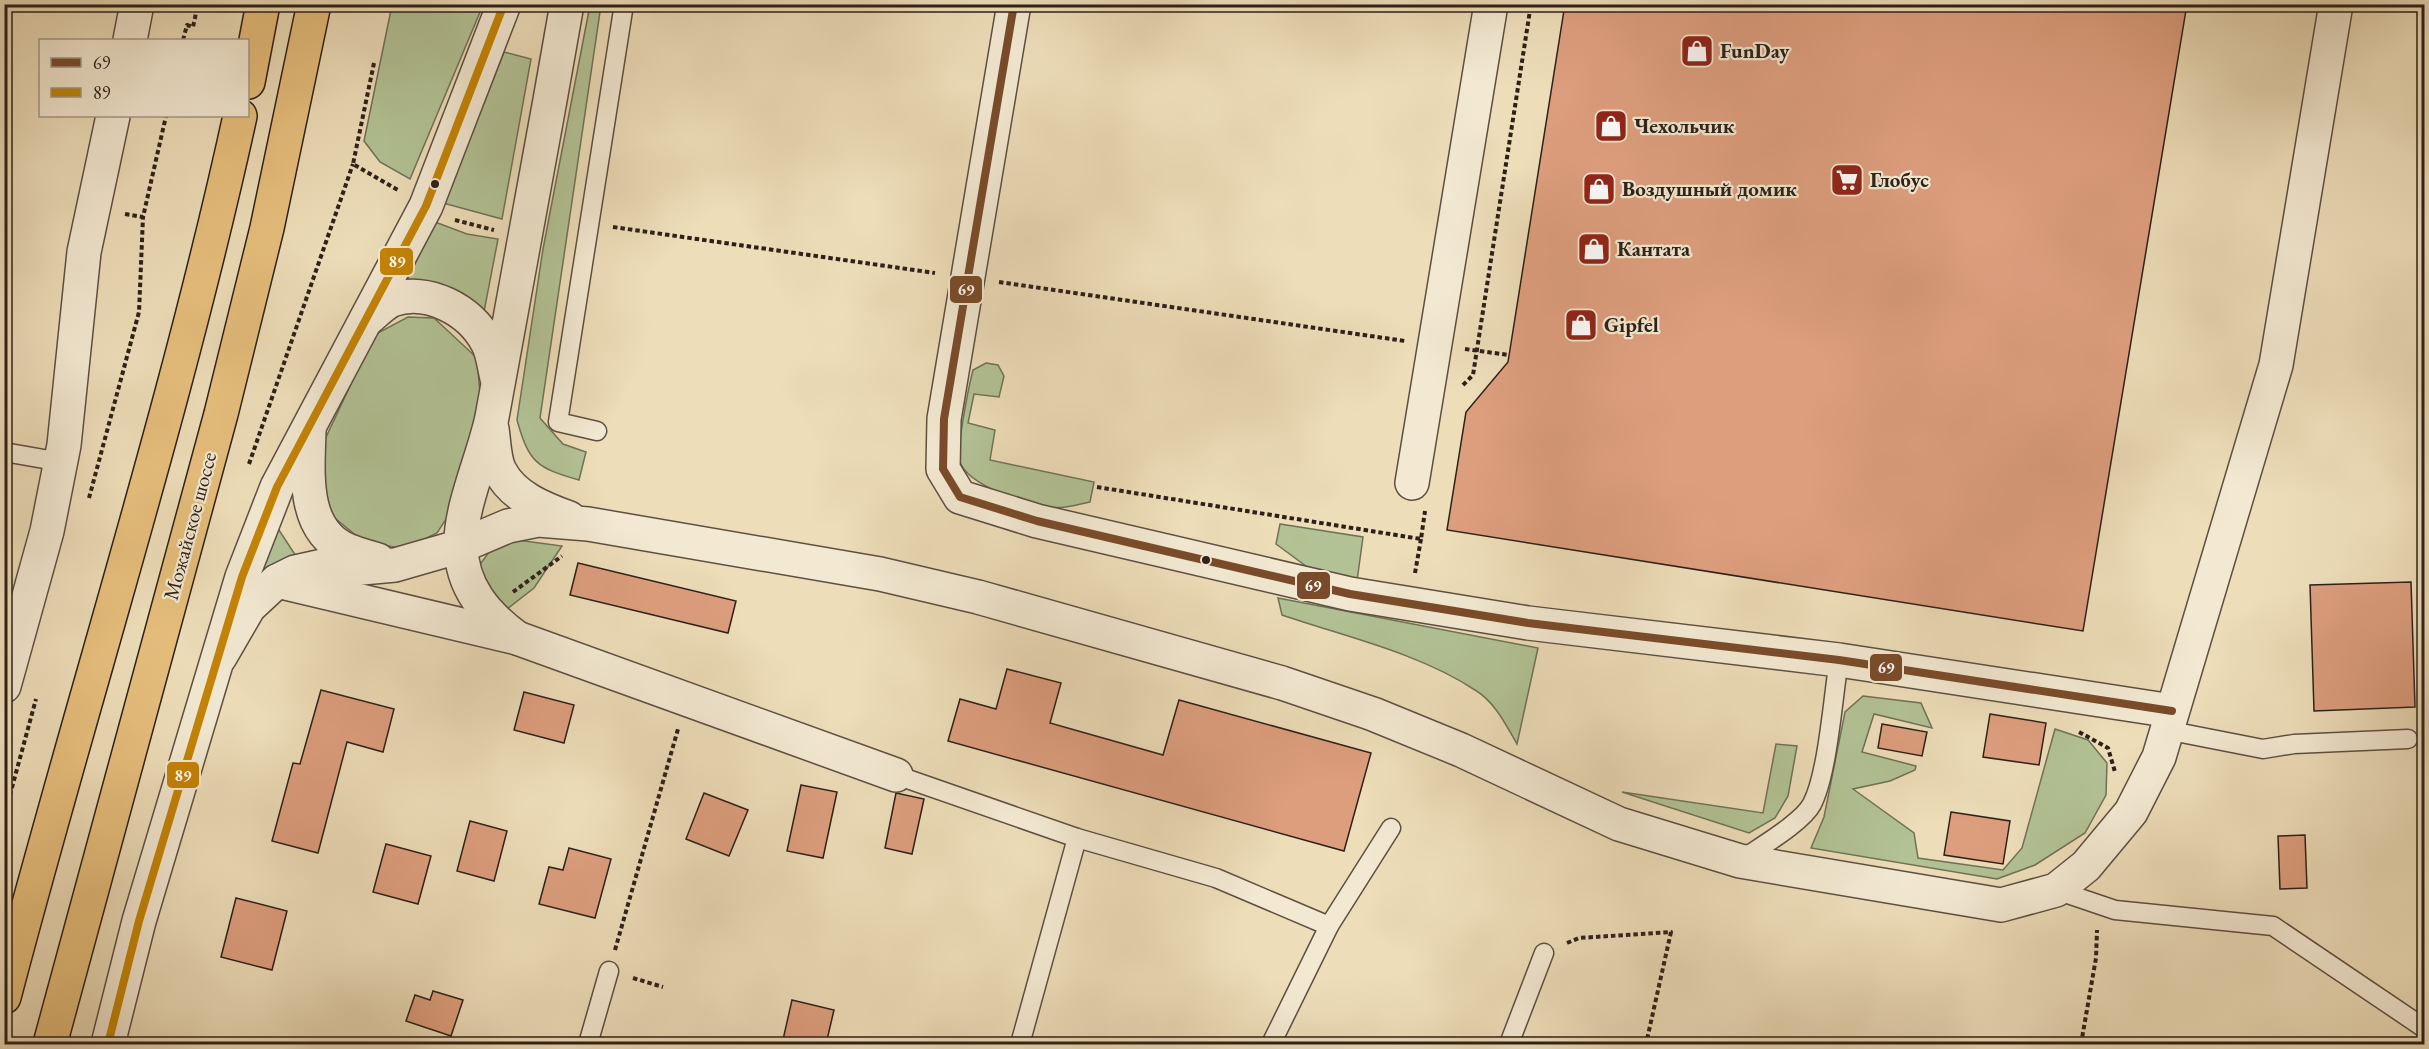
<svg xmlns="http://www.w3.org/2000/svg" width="2429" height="1049" viewBox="0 0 2429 1049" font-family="'EB Garamond',serif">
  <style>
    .green { fill: #b2c295; stroke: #707157; stroke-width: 1.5 }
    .building { fill: #dd9e7e; stroke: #2d2019; stroke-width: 1.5 }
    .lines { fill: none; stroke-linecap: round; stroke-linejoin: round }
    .service-casing { stroke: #5d4f41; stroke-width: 21 }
    .minor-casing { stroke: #5d4f41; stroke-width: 36 }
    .primary-casing { stroke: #2d2019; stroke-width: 36 }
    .path { stroke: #2d2019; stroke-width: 4; stroke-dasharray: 4.5 3; stroke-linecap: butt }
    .service { stroke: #f3e9d2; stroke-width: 18 }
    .minor { stroke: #f3e9d2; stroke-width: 33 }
    .primary { stroke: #e6be7c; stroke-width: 33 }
    .bus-1-casing { stroke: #f3e9d2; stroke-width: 12 }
    .bus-2-casing { stroke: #f3e9d2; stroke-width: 12 }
    .bus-1 { stroke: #7a4b2a; stroke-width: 8 }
    .bus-2 { stroke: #c48406; stroke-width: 8 }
    .bus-dot { fill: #2d2019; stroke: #f3e9d2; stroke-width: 2 }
    .labels { text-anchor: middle; stroke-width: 4.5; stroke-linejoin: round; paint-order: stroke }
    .poi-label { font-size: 21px; font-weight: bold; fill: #2d2019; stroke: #f3e9d2; text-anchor: start }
    .street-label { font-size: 21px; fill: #2d2019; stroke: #f3e9d2 }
    .line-badge { stroke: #f3e9d2; stroke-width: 2 }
    .badge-label { font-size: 16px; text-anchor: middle; font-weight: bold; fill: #fff }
  </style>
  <rect width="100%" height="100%" fill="#edddb9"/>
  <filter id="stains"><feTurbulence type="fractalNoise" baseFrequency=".00333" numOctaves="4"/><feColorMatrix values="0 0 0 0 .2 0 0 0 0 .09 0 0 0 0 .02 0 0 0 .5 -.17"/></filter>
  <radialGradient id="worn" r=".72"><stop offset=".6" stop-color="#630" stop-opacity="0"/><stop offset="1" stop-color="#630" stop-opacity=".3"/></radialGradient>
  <!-- green -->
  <g class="green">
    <polygon points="392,5 483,5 410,179 380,162 364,141"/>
    <path d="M590 5H601L540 418 563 444 586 452 579 480C537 468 529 463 517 420L543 249Z"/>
    <polygon points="504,52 531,59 502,219 443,203"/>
    <polygon points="435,222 467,234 498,239 483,317 405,285"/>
    <polygon points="408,317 434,318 477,358 480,394 462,495 437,533 404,549 363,541 331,515 321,483 320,450 374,335"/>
    <path d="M986 363 998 365 1004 376 999 397 974 394 968 423 995 430 990 460 1094 482 1090 502C1077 505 1062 509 1048 507 1026 505 968 485 960 462 956 448 969 386 973 370Z"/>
    <polygon points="275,524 298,559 251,594"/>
    <polygon points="1280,524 1363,537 1357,581 1310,569 1276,544"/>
    <polygon points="517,540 562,546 534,588 502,613 476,570 489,552"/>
    <path d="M1278 598 1538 648 1517 744C1506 725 1495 702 1475 690 1419 653 1346 637 1282 615Z"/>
    <polygon points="1863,696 1921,703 1932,728 1874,714 1862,752 1916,766 1915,770 1890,781 1853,789 1914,833 1918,858 2003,870 2022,848 2055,729 2088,740 2107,763 2106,795 2085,833 2035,865 1997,879 1811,848 1824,817 1845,712"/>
    <polygon points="1776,744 1797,746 1788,796 1775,818 1749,833 1622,792 1763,813"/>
  </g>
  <!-- building -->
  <g class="building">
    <polygon points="1565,4 2187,4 2083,631 1447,530 1466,412 1508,362"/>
    <polygon points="578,563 736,601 728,633 570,595"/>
    <polygon points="2411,582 2415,707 2314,711 2310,585"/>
    <polygon points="1007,669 1061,683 1050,723 1163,755 1179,700 1371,753 1344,851 948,741 960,699 996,709"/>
    <polygon points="321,690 394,709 383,752 347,742 318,853 272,841 293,763 300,764"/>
    <polygon points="524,692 574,705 564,743 514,730"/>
    <polygon points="1990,714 2046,723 2039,765 1983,757"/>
    <polygon points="1882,724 1927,732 1922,756 1878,748"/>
    <polygon points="801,785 837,792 823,858 787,851"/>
    <polygon points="704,793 748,810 729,856 686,839"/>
    <polygon points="896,793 924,799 912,854 885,848"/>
    <polygon points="1951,812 2010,821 2003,864 1944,855"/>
    <polygon points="470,821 507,831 494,881 457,871"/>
    <polygon points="2305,835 2307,888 2280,889 2278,836"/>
    <polygon points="386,844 431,856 418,904 373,892"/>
    <polygon points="569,848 611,859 595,918 539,904 549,867 563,870"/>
    <polygon points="236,898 287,911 272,970 221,957"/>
    <polygon points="433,991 463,1000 451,1036 406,1021 415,995 430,1000"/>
    <polygon points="792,1000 834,1010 826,1044 782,1044"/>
  </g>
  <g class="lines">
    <!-- service casing -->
    <g class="service-casing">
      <g id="service">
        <polyline points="597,431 558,422 624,4"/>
        <polyline points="4,452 61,462"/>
        <polyline points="2166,730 2263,749 2294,744 2408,739"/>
        <polyline points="896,775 1077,838 1216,878 1329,926"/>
        <path d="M1740 861C1758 848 1802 823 1812 804 1828 773 1833 696 1839 660"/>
        <polyline points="2056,890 2115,910 2273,926 2424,1028"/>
        <polyline points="588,1044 609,971"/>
        <polyline points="1020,1044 1077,838"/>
        <polyline points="1271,1044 1329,926 1391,828"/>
        <polyline points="1509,1044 1544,953"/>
      </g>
    </g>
    <!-- minor casing -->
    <g class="minor-casing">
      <g id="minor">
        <polyline points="1014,4 944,419 943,469 960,497 1037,521 1350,594 1528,623 1839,660 2172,711"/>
        <polyline points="130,40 137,4"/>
        <path d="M366 320C374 314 383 304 392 300 427 287 470 310 487 342 493 352 494 367 497 378"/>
        <path d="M492 429C494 441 494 460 500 471 513 497 544 509 569 518"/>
        <path d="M309 430C308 472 301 530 347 550 357 554 368 557 378 560"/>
        <polyline points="1412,483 1491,4"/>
        <polyline points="277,581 517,638 896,775"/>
        <path d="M517 638C486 615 461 587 461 545 460 507 484 456 492 417 517 280 543 142 567 4"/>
        <polyline points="220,657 249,607 277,581 295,572 322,566 362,568 395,565 461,546 508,526 538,520 588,524 880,574 978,597 1282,683 1373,714 1461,750 1619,824 1740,861 2001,905 2056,890 2086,866 2131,812 2159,757 2276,365 2336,4"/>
        <polyline points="4,686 47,531 64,445 84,252 113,116"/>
        <polyline points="108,1044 139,921 242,577 277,487 426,206 504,4"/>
      </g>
    </g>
    <!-- primary casing -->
    <g class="primary-casing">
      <g id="primary">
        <polyline points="248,82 263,4"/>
        <path d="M4 997C81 703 175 413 240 116"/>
        <polyline points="50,1044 221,414 267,228 314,4"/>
      </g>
    </g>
    <!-- path -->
    <g class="path">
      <polyline points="183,40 187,25 193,27 198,4"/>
      <polyline points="374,63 353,164 398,190"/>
      <polyline points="125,214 143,217 166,116"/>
      <polyline points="455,220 494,230"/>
      <polyline points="613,227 935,273"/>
      <polyline points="999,282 1405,341"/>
      <polyline points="1465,349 1509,355"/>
      <polyline points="1463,385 1473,375 1531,4"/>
      <polyline points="249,464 353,164"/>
      <polyline points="1097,487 1421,539 1425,511"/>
      <polyline points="89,498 139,312 143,217"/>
      <polyline points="1415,573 1421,539"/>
      <polyline points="513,592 562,556"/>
      <polyline points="4,731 8,719"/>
      <polyline points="2079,732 2108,748 2115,772"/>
      <polyline points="4,817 36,699"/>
      <polyline points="1567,943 1579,938 1671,932 1646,1044"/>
      <polyline points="615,950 678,729"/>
      <polyline points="633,978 663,987"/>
      <polyline points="2081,1044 2096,958 2097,930"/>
    </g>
    <!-- service -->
    <use href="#service" class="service"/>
    <!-- minor -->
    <use href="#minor" class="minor"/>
    <!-- primary -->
    <use href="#primary" class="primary"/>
    <!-- bus-1 casing -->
    <g class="bus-1-casing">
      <polyline id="bus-1" points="1014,4 944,419 943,469 960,497 1037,521 1350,594 1528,623 1839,660 2172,711"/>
    </g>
    <!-- bus-2 casing -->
    <g class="bus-2-casing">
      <polyline id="bus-2" points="108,1044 139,921 242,577 277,487 426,206 504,4"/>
    </g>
    <!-- bus-1 -->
    <use href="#bus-1" class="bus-1"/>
    <!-- bus-2 -->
    <use href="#bus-2" class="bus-2"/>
  </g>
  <!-- icons -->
  <defs>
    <g id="shop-square" transform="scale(1.725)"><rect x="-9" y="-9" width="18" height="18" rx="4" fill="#8f2418" stroke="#f3e9d2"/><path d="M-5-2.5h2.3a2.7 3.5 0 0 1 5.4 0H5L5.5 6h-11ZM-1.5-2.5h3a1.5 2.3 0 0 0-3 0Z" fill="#fff"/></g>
    <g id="supermarket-square" transform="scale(1.725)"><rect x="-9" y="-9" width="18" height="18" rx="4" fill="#8f2418" stroke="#f3e9d2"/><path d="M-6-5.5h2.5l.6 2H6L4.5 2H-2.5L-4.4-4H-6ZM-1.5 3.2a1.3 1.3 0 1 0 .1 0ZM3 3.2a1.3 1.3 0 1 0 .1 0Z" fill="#fff"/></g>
  </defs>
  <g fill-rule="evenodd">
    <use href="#shop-square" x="1697" y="51"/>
    <use href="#shop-square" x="1611" y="126"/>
    <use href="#supermarket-square" x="1847" y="180"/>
    <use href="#shop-square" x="1599" y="189"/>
    <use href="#shop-square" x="1594" y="249"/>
    <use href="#shop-square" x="1581" y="325"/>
  </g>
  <!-- markers -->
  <g class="bus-dot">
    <circle cx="435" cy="184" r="5"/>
    <circle cx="1206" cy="560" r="5"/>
  </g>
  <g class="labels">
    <!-- poi labels -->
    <g class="poi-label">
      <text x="1720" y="58">FunDay</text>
      <text x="1634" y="133">Чехольчик</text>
      <text x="1870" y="187">Глобус</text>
      <text x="1622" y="196">Воздушный домик</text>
      <text x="1617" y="256">Кантата</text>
      <text x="1604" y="332">Gipfel</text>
    </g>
    <!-- street labels -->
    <g class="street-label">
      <text transform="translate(190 526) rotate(-75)" y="7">Можайское шоссе</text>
    </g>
  </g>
  <g class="line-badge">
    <rect x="379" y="247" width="35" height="29" rx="6" fill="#c48406"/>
    <rect x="949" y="275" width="34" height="29" rx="6" fill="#7a4b2a"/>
    <rect x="1296" y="571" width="35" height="29" rx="6" fill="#7a4b2a"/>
    <rect x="1869" y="653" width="34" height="29" rx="6" fill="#7a4b2a"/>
    <rect x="166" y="761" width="34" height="28" rx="6" fill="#c48406"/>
  </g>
  <g class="badge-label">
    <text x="397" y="267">89</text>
    <text x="966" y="295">69</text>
    <text x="1313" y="591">69</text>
    <text x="1886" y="673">69</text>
    <text x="183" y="781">89</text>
  </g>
  <!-- margin -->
  <rect width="2429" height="1049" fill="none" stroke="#edddb9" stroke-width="24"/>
  <rect x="6" y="6" width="2417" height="1037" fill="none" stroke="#2d2019" stroke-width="3"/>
  <rect x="12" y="12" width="2405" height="1025" fill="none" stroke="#2d2019" stroke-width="1.5"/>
  <!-- legend -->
  <rect x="39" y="39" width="210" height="78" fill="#f3e9d2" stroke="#a49988" stroke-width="1.5"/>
  <rect x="51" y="58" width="30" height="9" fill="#7a4b2a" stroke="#a49988" stroke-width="1.5"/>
  <text x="93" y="69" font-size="18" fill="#2d2019">69</text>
  <rect x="51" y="88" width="30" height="9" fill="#c48406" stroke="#a49988" stroke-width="1.5"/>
  <text x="93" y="99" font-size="18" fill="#2d2019">89</text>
  <rect width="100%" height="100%" filter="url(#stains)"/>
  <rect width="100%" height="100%" fill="url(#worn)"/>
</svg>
